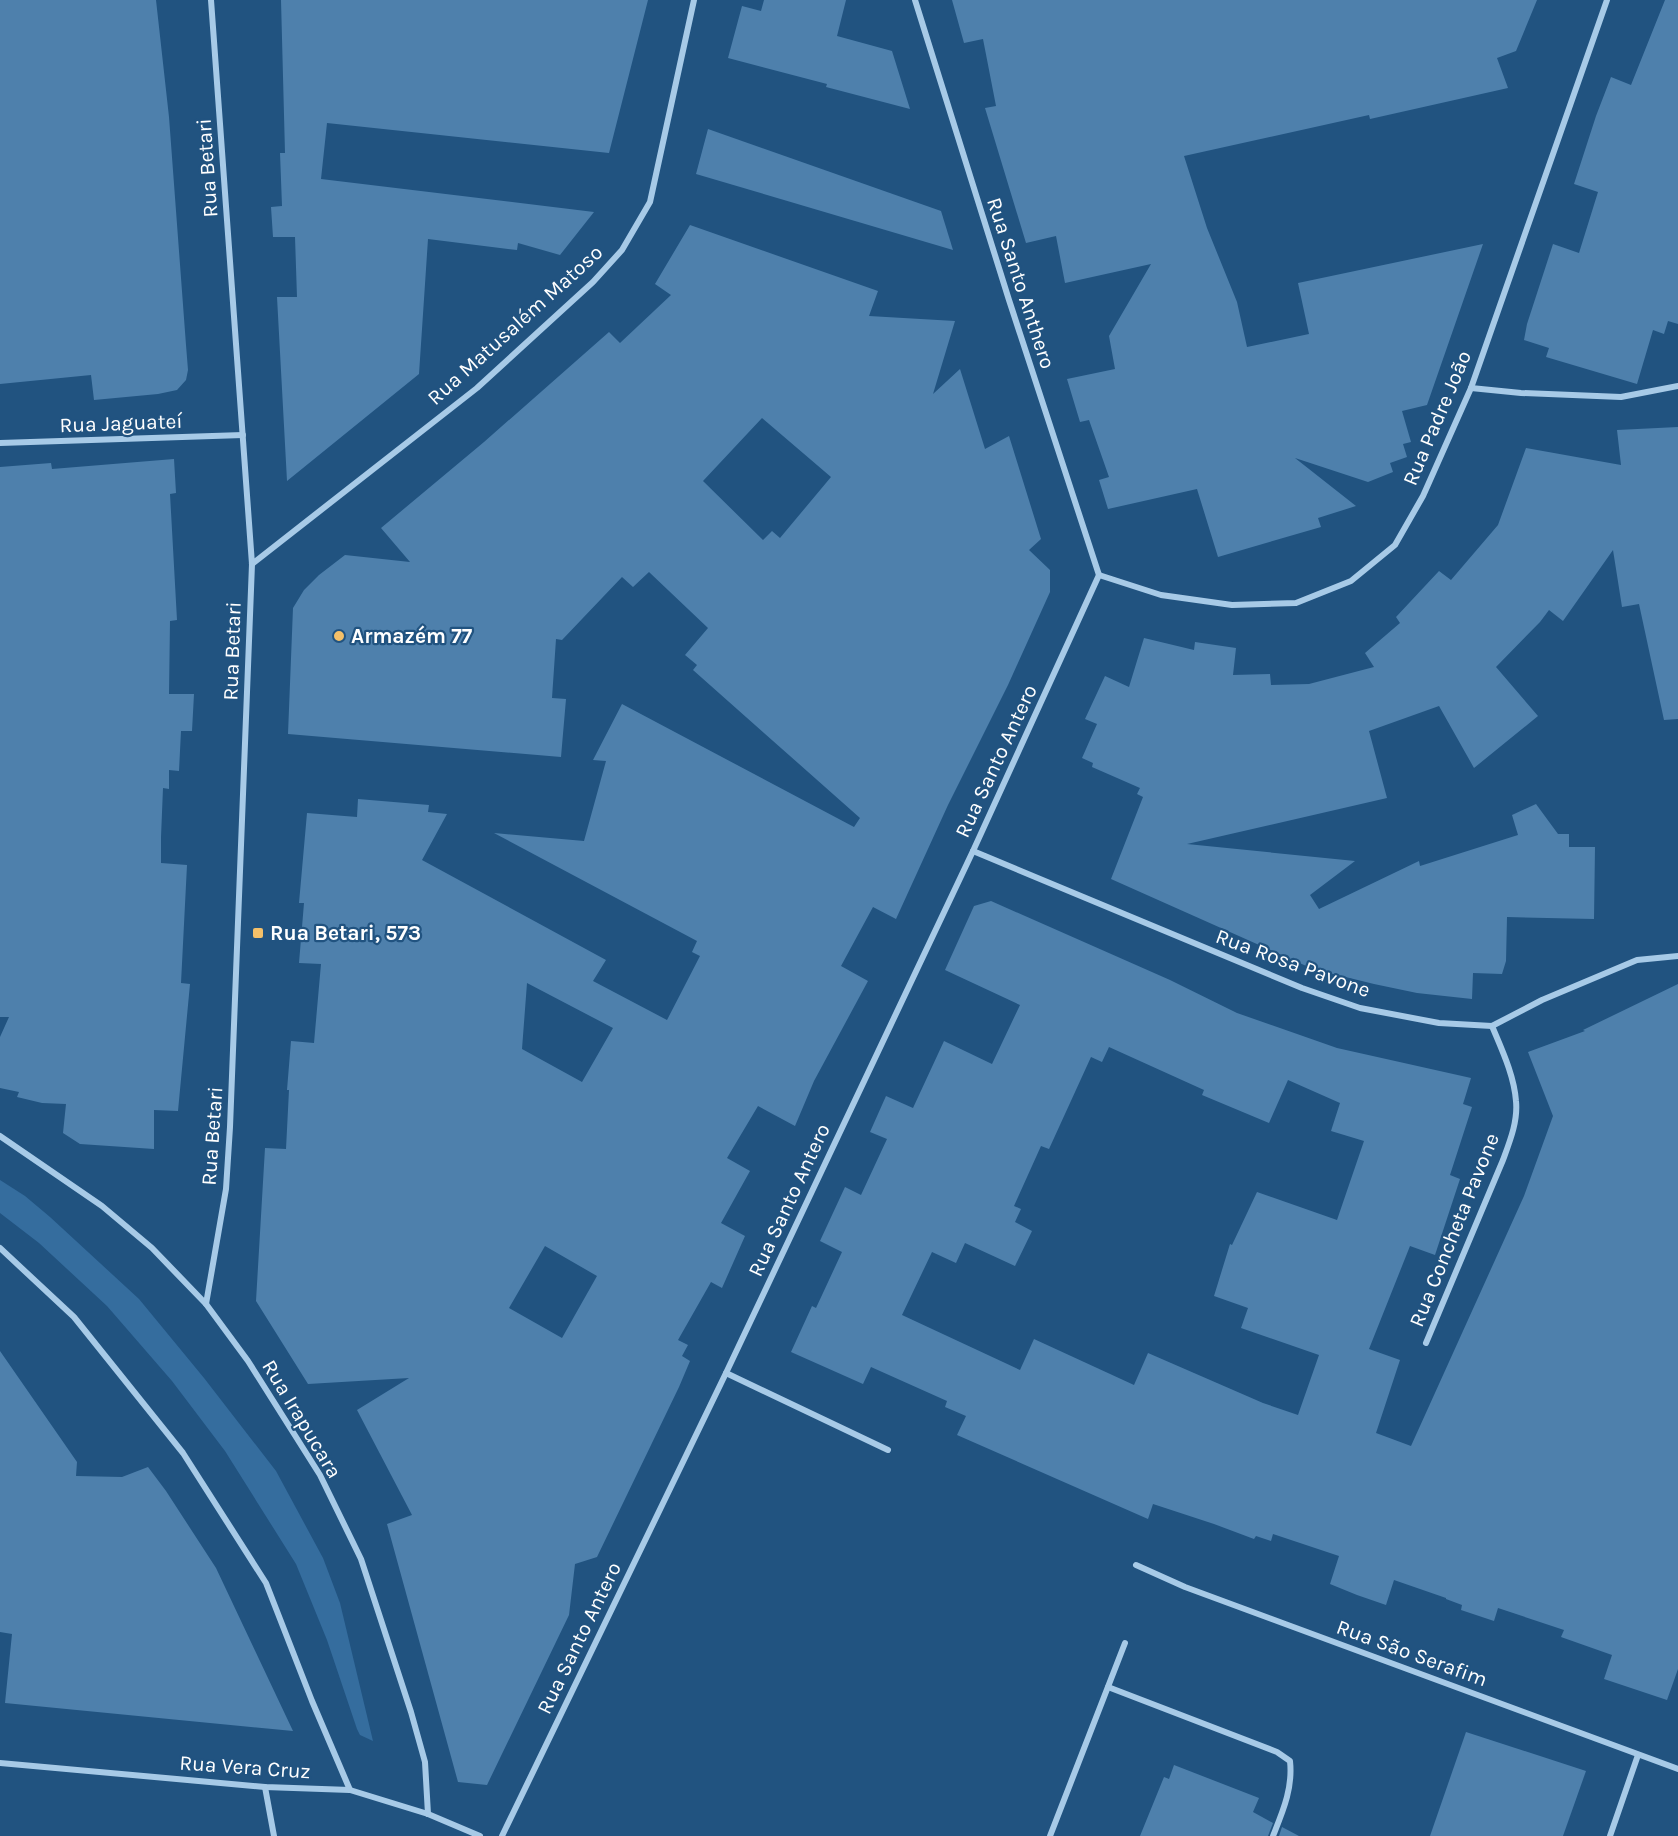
<svg xmlns="http://www.w3.org/2000/svg" width="1678" height="1836" viewBox="0 0 1678 1836" font-family="Karla,sans-serif">
  <style>
    .green { fill: #356d9e }
    .building { fill: #4e80ac; fill-rule: evenodd }
    .lines { fill: none; stroke-linecap: round; stroke-linejoin: round }
    .street { stroke: #a7cae7; stroke-width: 6 }
    .poi-dot { fill: #f4c069; stroke: #215380; stroke-width: 2 }
    .labels { text-anchor: middle; stroke-width: 4.5; stroke-linejoin: round; paint-order: stroke }
    .street-label { font-size: 21px; fill: #fff; stroke: #215380 }
    .poi-label { font-size: 21px; font-weight: bold; fill: #fff; stroke: #215380; text-anchor: start }
  </style>
  <rect width="100%" height="100%" fill="#215380"/>
  <!-- green -->
  <polygon class="green" points="0,1180 25,1196 50,1217 139,1299 204,1378 276,1471 323,1558 340,1603 373,1741 360,1735 357,1729 327,1640 296,1564 225,1451 172,1381 107,1306 39,1243 0,1213"/>
  <!-- building -->
  <g class="building">
    <polygon points="0,0 156,0 169,117 186,345 188,370 186,380 177,390 158,394 94,400 91,375 0,384"/>
    <polygon points="281,0 648,0 609,153 327,123 321,179 594,212 560,255 518,243 517,250 428,239 419,374 287,481 277,297 297,297 295,237 273,237 271,207 282,206 280,153 285,153"/>
    <polygon points="764,0 846,0 837,36 892,51 910,109 826,87 827,84 728,58 742,6 761,11"/>
    <polygon points="952,0 1537,0 1516,51 1497,58 1508,88 1370,119 1369,115 1184,156 1207,228 1237,302 1247,347 1309,334 1298,283 1483,244 1427,405 1402,411 1411,442 1403,444 1407,457 1390,463 1393,472 1368,482 1295,458 1356,506 1318,518 1321,527 1218,557 1197,489 1108,509 1099,480 1109,477 1089,420 1080,422 1067,379 1115,369 1109,336 1151,264 1065,283 1056,236 1026,243 985,108 996,106 983,39 964,43"/>
    <polygon points="1665,0 1678,0 1678,324 1668,321 1664,334 1653,330 1637,384 1546,357 1549,348 1524,340 1527,324 1553,244 1579,253 1598,192 1574,184 1596,116 1611,77 1631,85"/>
    <polygon points="708,129 941,211 953,250 696,174"/>
    <path d="M690 225 878 291 869 316 955 321 933 394 960 369 985 449 1009 436 1041 539 1029 550 1050 570V592L1008 685 948 805 896 919 873 907 841 966 868 981 814 1081 795 1126 758 1106 727 1158 750 1171 721 1223 745 1236 722 1288 711 1282 678 1340 688 1345 682 1356 690 1361 679 1387 597 1557 575 1564 569 1615 487 1785 458 1782 387 1524 412 1515 357 1410 409 1378 308 1384 256 1301 265 1148 286 1149 289 1090H287L291 1041 314 1043 321 964 299 963 304 903H299L307 813 357 817 358 799 429 805 428 812 447 814 422 860 606 960 593 981 667 1020 700 956 692 952 697 941 494 833 584 841 606 761 593 760 622 704 854 827 860 818 693 670 697 665 685 655 708 628 649 572 633 587 622 577 562 640 556 639 552 698 566 699 561 757 288 734 293 608 304 590 319 575 345 555 410 562 381 528 484 442 609 332 620 343 671 295 655 284ZM762 418 831 477 780 538 772 531 763 540 703 481ZM527 983 613 1028 582 1082 522 1049ZM545 1246 597 1276 562 1338 509 1308Z"/>
    <polygon points="1678,427 1678,719 1664,720 1639,604 1622,607 1613,550 1563,621 1549,610 1540,622 1496,667 1538,716 1474,768 1439,706 1369,731 1387,798 1187,844 1355,861 1310,895 1319,909 1419,861 1420,866 1518,835 1512,815 1536,804 1558,834 1569,834 1569,847 1595,847 1594,919 1507,917 1506,961 1502,974 1473,973 1472,999 1417,993 1374,984 1313,969 1111,879 1143,797 1137,794 1140,788 1092,767 1093,763 1082,758 1097,724 1085,719 1105,676 1129,687 1144,638 1194,650 1195,642 1236,648 1233,675 1270,674 1271,685 1309,684 1374,667 1365,653 1400,623 1396,617 1439,571 1451,580 1498,525 1526,448 1621,465 1617,430"/>
    <polygon points="174,459 176,493 170,494 177,620 170,621 169,694 194,694 192,731 181,731 179,771 169,770 169,789 163,788 161,837 161,863 187,865 181,983 190,984 178,1111 154,1110 154,1149 80,1144 63,1133 66,1104 42,1103 17,1097 19,1092 0,1088 0,1037 9,1017 0,1017 0,467 51,463 52,469"/>
    <path d="M991 901 1170 980 1237 1013 1337 1048 1471 1078 1463 1104 1472 1107 1450 1175 1460 1179 1435 1255 1410 1246 1369 1349 1400 1360 1376 1433 1411 1446 1524 1196 1553 1116 1528 1052 1585 1031 1583 1030 1678 984V1669L1667 1700 1604 1679 1612 1655 1561 1637 1564 1630 1498 1608 1494 1621 1461 1610 1462 1605 1446 1599V1598L1394 1580 1386 1605 1357 1595 1330 1584 1339 1556 1273 1534 1271 1541 1256 1536 1254 1539 1214 1524 1153 1504 1148 1519 957 1435 966 1416 945 1407 947 1401 871 1367 863 1384 791 1352 812 1306 816 1308 842 1252 820 1241 845 1187 861 1195 887 1139 870 1132 886 1096 913 1108 944 1041 992 1064 1020 1005 945 970 974 906ZM1109 1047 1204 1090 1202 1095 1269 1123 1288 1080 1340 1103 1331 1131 1364 1141 1337 1220 1257 1192 1232 1245 1230 1244 1214 1296 1248 1308 1241 1328 1319 1355 1298 1415 1263 1403 1148 1353 1134 1385 1034 1339 1020 1370 902 1315 932 1252 956 1263 965 1243 1015 1266 1032 1231 1015 1222 1021 1209 1014 1206 1041 1146 1049 1149 1091 1057 1102 1062Z"/>
    <polygon points="0,1351 77,1462 76,1476 122,1477 148,1467 166,1491 216,1568 293,1731 5,1703 12,1634 0,1632"/>
    <polygon points="1466,1732 1586,1771 1563,1836 1430,1836"/>
    <polygon points="1174,1765 1259,1798 1253,1812 1273,1823 1268,1836 1140,1836 1164,1777 1169,1779"/>
    <polygon points="1282,1827 1299,1836 1279,1836"/>
  </g>
  <g class="lines">
    <!-- street -->
    <g class="street">
      <polyline points="915,0 1009,300 1099,575"/>
      <polyline points="1471,388 1521,393 1621,397 1678,386"/>
      <polyline points="0,443 243,435"/>
      <polyline points="252,564 477,388 593,282 622,250 650,202 694,0"/>
      <polyline points="1099,575 1161,595 1232,605 1296,603 1351,581 1395,545 1423,496 1471,388 1607,0"/>
      <polyline points="973,851 1302,988 1360,1008 1439,1023 1492,1026 1542,1000 1637,960 1678,956"/>
      <polyline points="0,1136 102,1206 152,1248 206,1304 248,1361 320,1475 361,1559 411,1712 425,1762 428,1814"/>
      <polyline points="0,1248 74,1317 183,1453 266,1583 312,1701 350,1790"/>
      <polyline points="206,1304 226,1189 230,1127 252,564 211,0"/>
      <path d="M1426 1343 1503 1160C1510 1141 1518 1121 1516 1101 1514 1075 1502 1050 1492 1026"/>
      <polyline points="726,1373 888,1450"/>
      <polyline points="1136,1565 1185,1587 1678,1769"/>
      <path d="M1108 1687 1277 1752 1290 1761C1293 1788 1283 1811 1273 1836"/>
      <polyline points="0,1763 265,1787 350,1790 428,1814 480,1836"/>
      <polyline points="265,1787 274,1836"/>
      <polyline points="502,1836 726,1373 973,851 1099,575"/>
      <polyline points="1050,1836 1125,1643"/>
      <polyline points="1610,1836 1638,1755"/>
    </g>
  </g>
  <!-- markers -->
  <g class="poi-dot">
    <circle cx="339" cy="636" r="6"/>
    <rect x="252" y="927" width="12" height="12" rx="3"/>
  </g>
  <g class="labels">
    <!-- street labels -->
    <g class="street-label">
      <text transform="translate(207 168) rotate(-94)" y="7">Rua Betari</text>
      <text transform="translate(1021 283) rotate(72)" y="7">Rua Santo Anthero</text>
      <text transform="translate(515 325) rotate(-42)" y="7">Rua Matusalém Matoso</text>
      <text transform="translate(1437 418) rotate(-67)" y="7">Rua Padre João</text>
      <text transform="translate(121 423) rotate(-2)" y="7">Rua Jaguateí</text>
      <text transform="translate(232 651) rotate(-88)" y="7">Rua Betari</text>
      <text transform="translate(996 761) rotate(-65)" y="7">Rua Santo Antero</text>
      <text transform="translate(1293 963) rotate(20)" y="7">Rua Rosa Pavone</text>
      <text transform="translate(212 1136) rotate(-86)" y="7">Rua Betari</text>
      <text transform="translate(789 1200) rotate(-65)" y="7">Rua Santo Antero</text>
      <text transform="translate(1454 1230) rotate(-68)" y="7">Rua Concheta Pavone</text>
      <text transform="translate(302 1419) rotate(59)" y="7">Rua Irapucara</text>
      <text transform="translate(579 1638) rotate(-64)" y="7">Rua Santo Antero</text>
      <text transform="translate(1412 1653) rotate(20)" y="7">Rua São Serafim</text>
      <text transform="translate(245 1767) rotate(4)" y="7">Rua Vera Cruz</text>
    </g>
    <!-- poi labels -->
    <g class="poi-label">
      <text x="351" y="643">Armazém 77</text>
      <text x="270" y="940">Rua Betari, 573</text>
    </g>
  </g>
</svg>
